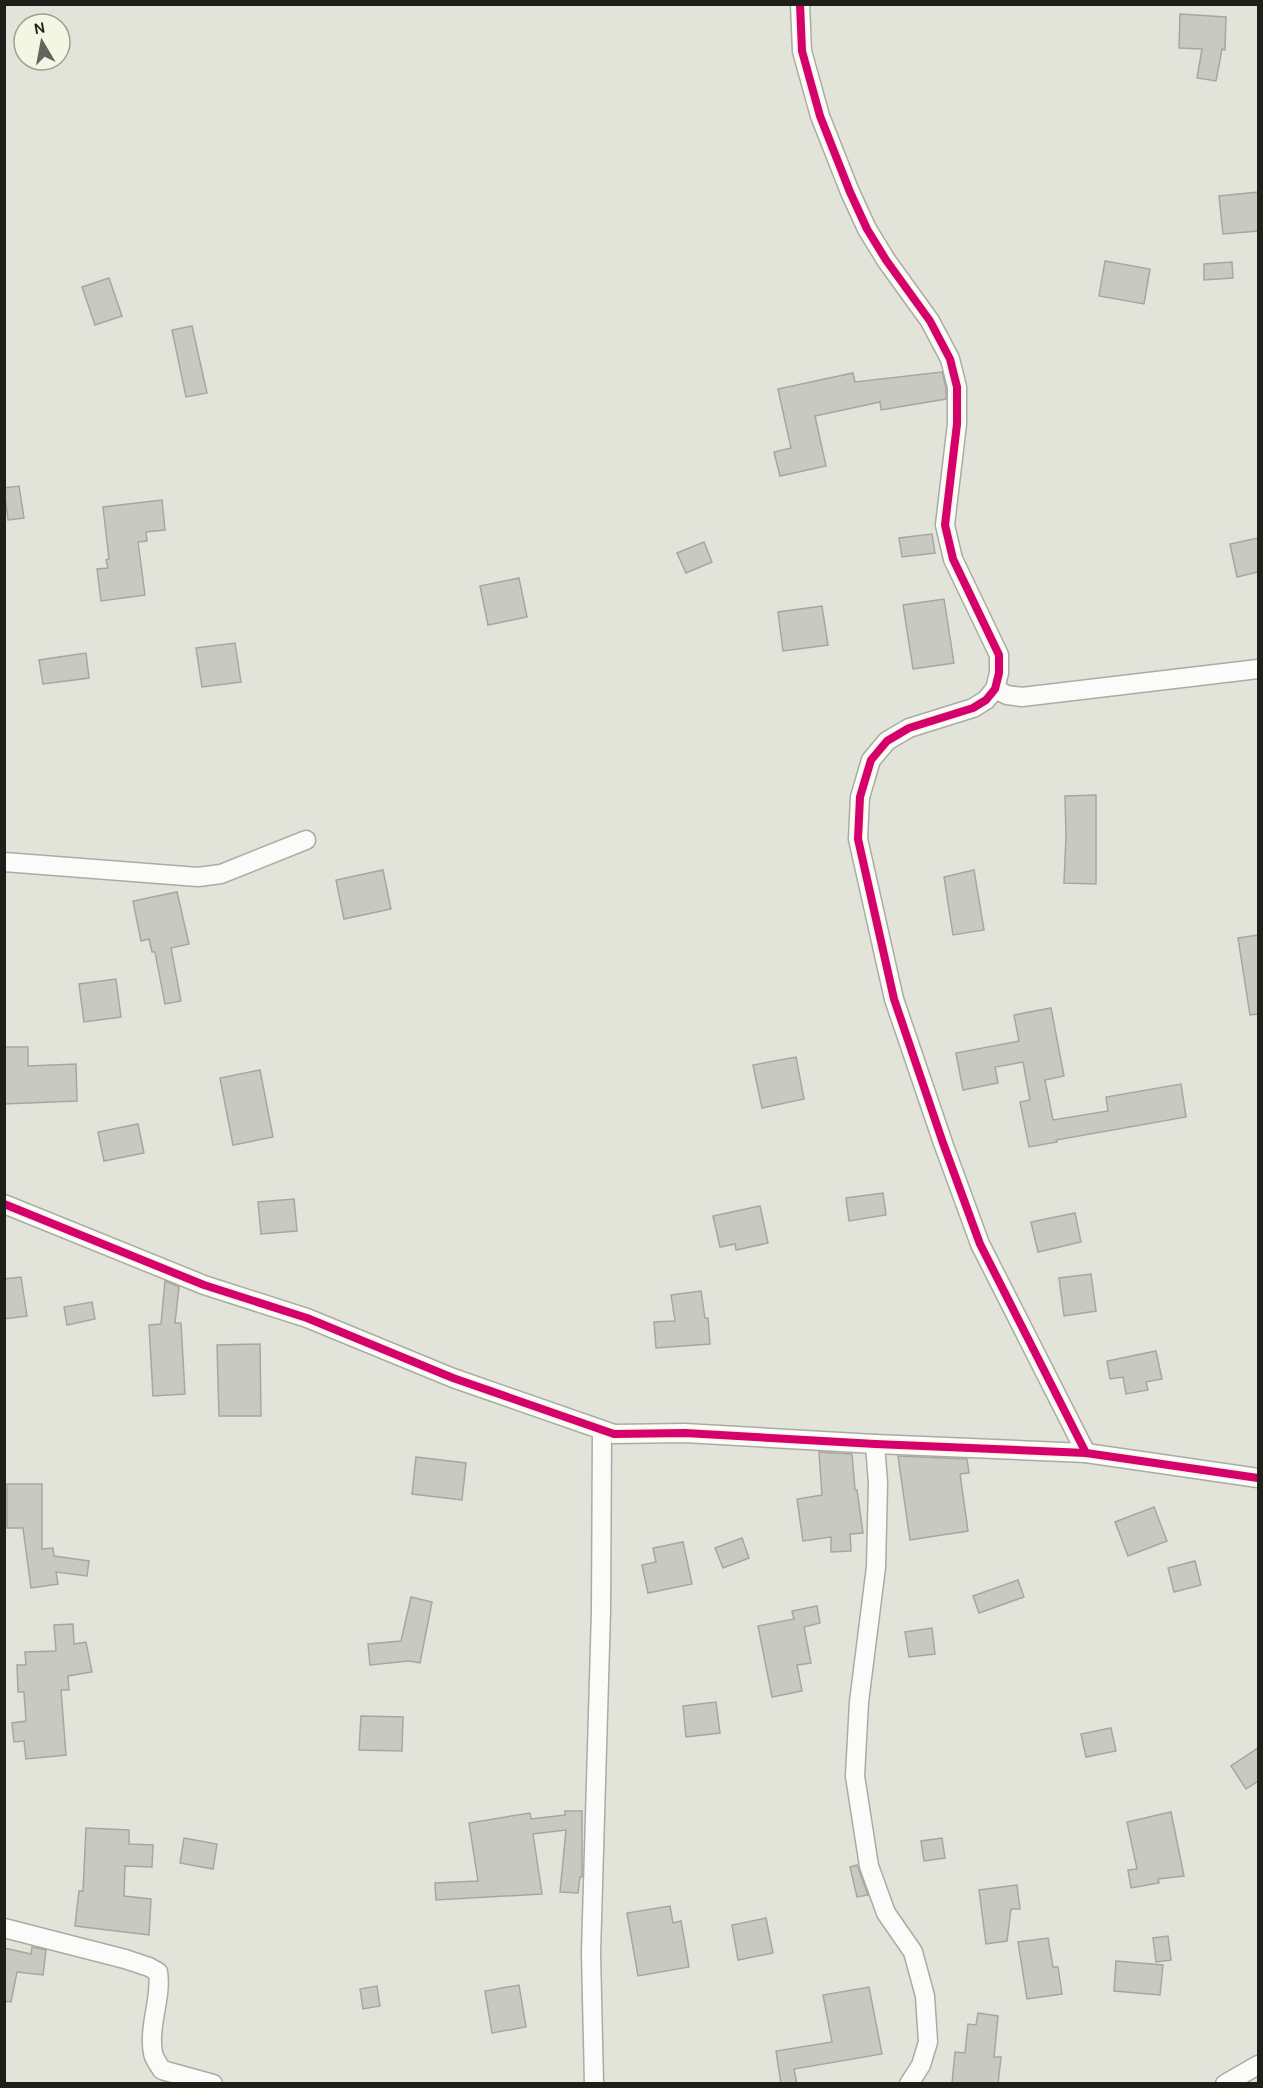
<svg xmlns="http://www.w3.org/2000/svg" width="1263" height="2088" viewBox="0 0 1263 2088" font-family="Karla,sans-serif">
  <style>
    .building { fill: #c8c9c1; stroke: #a6a7a0; stroke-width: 1.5 }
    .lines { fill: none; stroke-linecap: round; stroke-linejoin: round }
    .minor-casing { stroke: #aaaca4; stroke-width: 21 }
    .minor { stroke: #fbfbf9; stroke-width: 18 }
    .cycleway-casing { stroke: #f3f6e2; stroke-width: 11 }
    .cycleway { stroke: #d6006c; stroke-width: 8 }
  </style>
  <rect width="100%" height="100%" fill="#e2e4da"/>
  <!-- building -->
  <g class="building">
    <polygon points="1180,14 1226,17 1225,50 1222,49 1216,81 1197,78 1202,49 1179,48"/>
    <polygon points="1258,192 1258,231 1223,234 1219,196"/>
    <polygon points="1105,261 1150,269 1144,304 1099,296"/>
    <polygon points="1232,262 1233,278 1204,280 1204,264"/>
    <polygon points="109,278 122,316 95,325 82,287"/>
    <polygon points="192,326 207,393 186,397 172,330"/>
    <polygon points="942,372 946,388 946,399 881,410 880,402 815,416 826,466 780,476 774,452 791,448 778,389 853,373 855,382"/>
    <polygon points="19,486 24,518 8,520 4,488"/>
    <polygon points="162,500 165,530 146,532 147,541 138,542 145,595 101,601 97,569 108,568 106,560 109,559 103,507"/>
    <polygon points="932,534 935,553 902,557 899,538"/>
    <polygon points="1258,538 1258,572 1237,577 1230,544"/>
    <polygon points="704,542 712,562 686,573 677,553"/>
    <polygon points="519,578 527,617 488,625 480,586"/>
    <polygon points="944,599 954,663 913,669 903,605"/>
    <polygon points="822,606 828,645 783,651 778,612"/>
    <polygon points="235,643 241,682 202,687 196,648"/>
    <polygon points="86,653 89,678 43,684 39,660"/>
    <polygon points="1096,795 1096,884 1064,883 1066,836 1065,796"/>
    <polygon points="383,870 391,909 344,919 336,880"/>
    <polygon points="974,870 984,930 953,935 944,877"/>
    <polygon points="177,892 189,944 171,948 181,1001 165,1004 155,952 152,952 149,939 141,941 133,901"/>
    <polygon points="1258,935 1258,1014 1250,1015 1238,938"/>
    <polygon points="116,979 121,1017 84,1022 79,984"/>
    <polygon points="1051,1008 1064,1076 1045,1080 1053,1120 1108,1111 1106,1097 1181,1084 1186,1117 1056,1140 1057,1142 1029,1147 1020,1102 1030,1100 1023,1062 995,1067 998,1083 963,1090 956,1053 1019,1041 1014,1015"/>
    <polygon points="4,1047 28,1047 28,1066 76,1064 77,1101 4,1104"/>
    <polygon points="796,1057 804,1099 762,1108 753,1065"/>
    <polygon points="260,1070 273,1137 233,1145 220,1078"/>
    <polygon points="138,1124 144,1153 104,1161 98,1132"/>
    <polygon points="883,1193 886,1215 849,1221 846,1198"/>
    <polygon points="294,1199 297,1231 261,1234 258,1202"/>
    <polygon points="760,1206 768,1243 736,1250 735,1244 720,1247 713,1216"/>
    <polygon points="1075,1213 1081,1242 1038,1252 1031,1222"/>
    <polygon points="1091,1274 1096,1311 1064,1316 1059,1278"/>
    <polygon points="21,1277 27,1316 4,1319 4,1279"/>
    <polygon points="165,1281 179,1287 175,1323 181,1323 185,1394 153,1396 149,1325 161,1324"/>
    <polygon points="701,1291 705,1318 708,1318 710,1344 656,1348 654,1322 675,1321 671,1295"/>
    <polygon points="92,1302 95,1319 67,1325 64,1307"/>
    <polygon points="260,1344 261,1416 219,1416 217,1345"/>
    <polygon points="1156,1351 1162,1379 1146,1382 1148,1390 1126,1394 1123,1377 1110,1379 1107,1361"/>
    <polygon points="819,1452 852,1454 855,1490 857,1490 863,1533 850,1534 851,1551 831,1552 831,1537 803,1541 797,1499 822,1495"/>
    <polygon points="898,1456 967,1459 969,1473 960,1474 968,1531 910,1540"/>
    <polygon points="416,1457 466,1463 462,1500 412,1494"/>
    <polygon points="7,1484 42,1484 42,1549 53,1548 54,1556 89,1561 87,1576 56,1572 58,1584 31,1588 23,1528 7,1528"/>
    <polygon points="1154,1507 1167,1541 1128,1556 1115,1522"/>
    <polygon points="742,1538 749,1558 723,1568 715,1548"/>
    <polygon points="683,1542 692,1584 648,1593 642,1565 656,1562 653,1548"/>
    <polygon points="1195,1561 1201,1585 1174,1592 1168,1568"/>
    <polygon points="1018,1580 1024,1597 979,1613 973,1596"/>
    <polygon points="411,1597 432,1602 420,1663 409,1661 370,1665 368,1644 401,1641"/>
    <polygon points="817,1606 820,1623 804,1627 811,1663 797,1665 802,1691 772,1697 758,1626 794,1619 792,1611"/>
    <polygon points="73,1624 74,1644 86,1642 92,1672 68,1676 69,1690 61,1690 66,1755 26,1759 24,1741 14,1742 12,1723 26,1721 24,1692 18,1692 17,1665 26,1665 25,1652 56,1651 54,1625"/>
    <polygon points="932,1628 935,1654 909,1657 905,1632"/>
    <polygon points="716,1702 720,1733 686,1737 683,1706"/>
    <polygon points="361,1716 403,1717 402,1751 359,1750"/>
    <polygon points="1111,1728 1116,1751 1086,1757 1081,1734"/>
    <polygon points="1258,1748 1258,1781 1246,1789 1231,1766"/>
    <polygon points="565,1811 582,1811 582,1877 580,1877 578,1893 560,1892 566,1830 533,1834 542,1894 436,1900 435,1883 478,1881 469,1823 530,1813 531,1819 565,1815"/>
    <polygon points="1171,1812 1184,1876 1158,1879 1159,1883 1131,1888 1128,1870 1137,1869 1127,1822"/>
    <polygon points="86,1828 129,1830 129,1844 153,1845 152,1867 125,1866 124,1896 151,1899 149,1935 75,1926 79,1891 83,1891"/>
    <polygon points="184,1838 217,1844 213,1869 180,1863"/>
    <polygon points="942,1838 945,1858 924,1861 921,1841"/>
    <polygon points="857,1865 868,1895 857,1897 850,1867"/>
    <polygon points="1017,1885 1020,1909 1011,1909 1007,1941 986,1944 979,1890"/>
    <polygon points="670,1906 673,1923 681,1921 689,1967 638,1976 627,1913"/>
    <polygon points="766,1918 773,1953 738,1960 732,1925"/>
    <polygon points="1168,1936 1171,1960 1156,1962 1153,1938"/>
    <polygon points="1048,1938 1053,1967 1058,1967 1062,1994 1027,1999 1018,1942"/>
    <polygon points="32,1947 46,1950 43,1975 17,1972 11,2002 4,2001 4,1948 31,1954"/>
    <polygon points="1116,1961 1163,1965 1160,1995 1114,1991"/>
    <polygon points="519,1985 526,2027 492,2033 485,1991"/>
    <polygon points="377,1986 380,2006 363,2009 360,1989"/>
    <polygon points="869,1987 882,2054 794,2069 797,2084 781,2084 776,2051 832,2042 823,1995"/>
    <polygon points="978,2013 998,2016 994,2057 1001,2057 998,2084 952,2084 955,2052 965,2053 968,2024 976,2025"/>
  </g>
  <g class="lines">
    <!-- minor casing -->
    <g class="minor-casing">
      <g id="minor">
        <polyline points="800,4 802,51 820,116 850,192 867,229 886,260 930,321 950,359 957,387 957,424 945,525 953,559 999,655 999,673 995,689 986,700 973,708 909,728 887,741 871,760 860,797 858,839 894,999 943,1143 980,1244 1086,1453"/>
        <polyline points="995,689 1007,695 1022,697 1258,669"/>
        <polyline points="4,862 198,877 221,874 306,840"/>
        <polyline points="4,1204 204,1285 307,1318 453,1378 614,1434 685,1433 875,1444 1086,1453 1258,1478"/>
        <polyline points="875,1444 878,1483 876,1567 859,1702 855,1776 869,1866 886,1913 913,1952 925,1996 928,2042 921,2065 909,2084"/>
        <path d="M4 1928 125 1959 149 1967 158 1972C162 1998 148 2026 153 2053 154 2059 159 2065 162 2070L213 2084"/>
        <polyline points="594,2084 591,1953 601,1611 602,1431"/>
        <polyline points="1225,2084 1258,2065"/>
      </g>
    </g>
    <!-- minor -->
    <use href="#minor" class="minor"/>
    <!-- cycleway casing -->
    <g class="cycleway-casing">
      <g id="cycleway">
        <polyline points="800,4 802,51 820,116 850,192 867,229 886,260 930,321 950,359 957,387 957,424 945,525 953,559 999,655 999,673 995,689 986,700 973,708 909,728 887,741 871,760 860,797 858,839 894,999 943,1143 980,1244 1086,1453"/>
        <polyline points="4,1204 204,1285 307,1318 453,1378 614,1434 685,1433 875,1444 1086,1453 1258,1478"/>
      </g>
    </g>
    <!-- cycleway -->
    <use href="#cycleway" class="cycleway"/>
  </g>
  <!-- border -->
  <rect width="1263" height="2088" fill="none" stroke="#1e1f18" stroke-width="12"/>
  <!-- north arrow -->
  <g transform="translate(42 42) rotate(350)"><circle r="28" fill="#f3f6e2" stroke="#9ea091" stroke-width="1.5"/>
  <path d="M0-4.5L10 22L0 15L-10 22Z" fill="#63645c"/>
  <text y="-9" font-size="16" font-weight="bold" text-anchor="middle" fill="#1e1f18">N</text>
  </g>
</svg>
